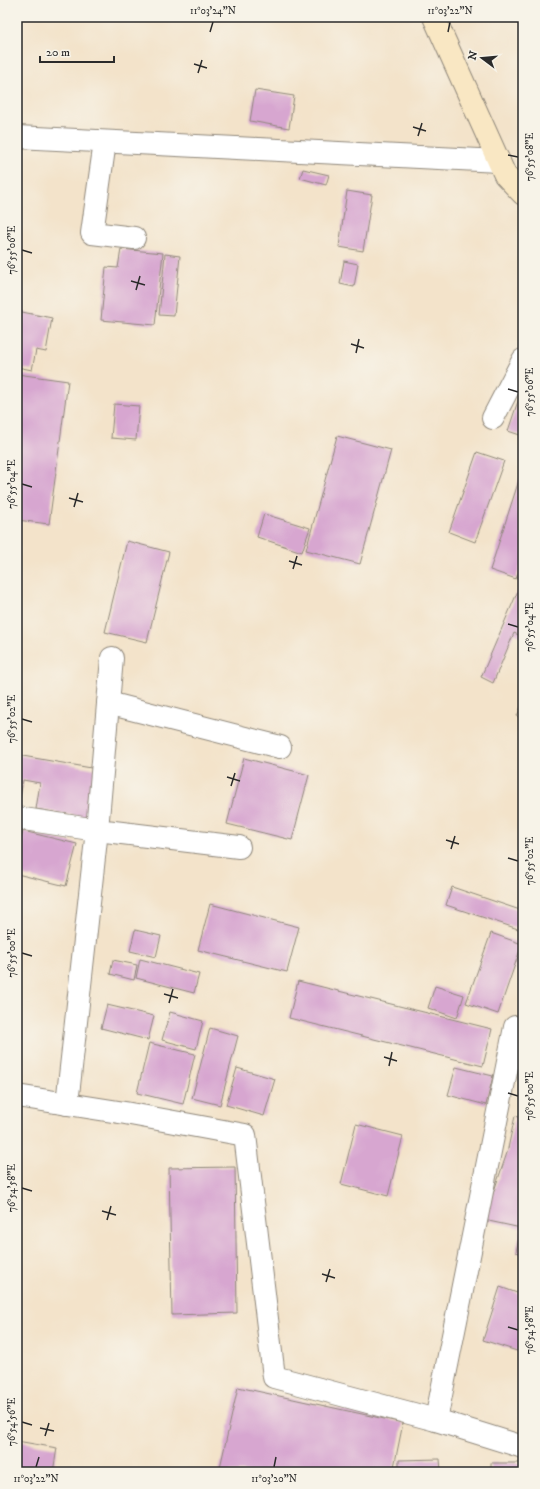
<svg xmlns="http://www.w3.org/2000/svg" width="540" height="1489" viewBox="0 0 540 1489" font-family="'IM FELL DW Pica',serif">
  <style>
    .building { fill: #d7a6d0 }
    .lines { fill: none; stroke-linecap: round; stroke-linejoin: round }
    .minor-casing { stroke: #8f877a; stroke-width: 24 }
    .tertiary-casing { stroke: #8f877a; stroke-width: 24 }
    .secondary-casing { stroke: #8f877a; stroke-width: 24 }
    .minor { stroke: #fff; stroke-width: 22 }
    .tertiary { stroke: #fff; stroke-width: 22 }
    .secondary { stroke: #f9e7c3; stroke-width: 22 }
    .ticks { fill: none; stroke: #2b2b2b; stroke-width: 1.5 }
    .neatline { fill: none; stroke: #2b2b2b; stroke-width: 1.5 }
    .ticks-label { font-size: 10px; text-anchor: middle; fill: #2b2b2b }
  </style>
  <rect width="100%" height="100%" fill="#f7f3e8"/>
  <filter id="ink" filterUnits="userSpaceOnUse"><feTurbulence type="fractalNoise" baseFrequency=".025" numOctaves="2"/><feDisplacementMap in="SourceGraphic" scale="8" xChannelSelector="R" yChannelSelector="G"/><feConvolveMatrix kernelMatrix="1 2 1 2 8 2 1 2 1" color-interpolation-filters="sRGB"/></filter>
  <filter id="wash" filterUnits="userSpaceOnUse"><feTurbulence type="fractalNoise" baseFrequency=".012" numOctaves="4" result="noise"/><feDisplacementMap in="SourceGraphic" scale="16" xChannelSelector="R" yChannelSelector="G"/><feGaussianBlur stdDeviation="0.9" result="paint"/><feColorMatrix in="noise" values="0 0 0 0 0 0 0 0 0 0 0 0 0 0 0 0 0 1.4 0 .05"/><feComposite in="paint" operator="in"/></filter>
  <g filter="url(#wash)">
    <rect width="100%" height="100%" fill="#f3e3ca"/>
    <g id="blocks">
      <!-- building -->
      <g class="building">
        <polygon points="255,90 294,96 289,128 250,121"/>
        <polygon points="303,169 329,175 326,185 300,178"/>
        <polygon points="347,191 372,195 363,251 339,247"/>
        <polygon points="121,249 163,253 155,325 101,320 106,267 118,268"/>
        <polygon points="165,254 180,256 174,316 159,315"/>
        <polygon points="344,261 358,264 354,287 340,284"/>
        <polygon points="17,311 52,318 46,352 36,350 32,370 17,367"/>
        <polygon points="17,374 68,381 49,524 17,520"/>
        <polygon points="523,386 523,436 508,431"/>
        <polygon points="114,404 139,406 136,440 111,438"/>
        <polygon points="337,436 391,450 360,564 306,550"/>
        <polygon points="477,452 504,461 475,542 449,532"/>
        <polygon points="521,474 523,475 523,559 516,579 490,570"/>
        <polygon points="264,514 310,528 302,552 257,537"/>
        <polygon points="127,541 169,552 147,642 105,632"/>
        <polygon points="523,579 523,637 514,633 493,683 481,677"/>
        <polygon points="523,702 523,718 517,716"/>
        <polygon points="17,755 97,769 89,818 36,809 40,783 23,780 20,798 17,798"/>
        <polygon points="244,758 309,775 292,840 227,824"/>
        <polygon points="23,831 77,844 66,886 17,874 17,856"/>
        <polygon points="452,887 523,911 523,922 521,930 446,905"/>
        <polygon points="210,904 299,927 287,972 198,950"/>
        <polygon points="135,930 161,936 156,957 130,951"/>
        <polygon points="491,933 522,944 498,1014 466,1003"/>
        <polygon points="140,959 199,974 194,993 136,978"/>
        <polygon points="113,960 137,965 134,980 110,974"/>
        <polygon points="298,981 492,1029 483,1066 289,1018"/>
        <polygon points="435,986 464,995 457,1018 428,1008"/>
        <polygon points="107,1005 154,1016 148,1040 101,1028"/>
        <polygon points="170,1012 203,1021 196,1049 162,1040"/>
        <polygon points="210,1028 238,1036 220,1105 192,1098"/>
        <polygon points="149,1043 195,1054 183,1104 137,1093"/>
        <polygon points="456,1067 493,1076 486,1105 448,1095"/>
        <polygon points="237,1068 275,1079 264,1116 226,1105"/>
        <polygon points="515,1116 523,1118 523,1254 516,1252 521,1228 484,1220 507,1153"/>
        <polygon points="356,1124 403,1136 388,1196 341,1184"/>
        <polygon points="235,1167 237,1313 172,1315 169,1168"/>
        <polygon points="500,1287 523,1295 523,1353 483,1340"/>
        <polygon points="238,1387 403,1423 393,1472 219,1472"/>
        <polygon points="17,1441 57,1448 53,1472 17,1472"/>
        <polygon points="440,1459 441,1472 399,1472 399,1460"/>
        <rect x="491" y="1463" width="32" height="9"/>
      </g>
    </g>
  </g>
  <g filter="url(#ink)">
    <use href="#blocks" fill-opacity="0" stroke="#8f877a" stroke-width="1"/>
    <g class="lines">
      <!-- minor casing -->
      <g class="minor-casing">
        <g id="minor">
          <polyline points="17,137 499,161"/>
          <polyline points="105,142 92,233 134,238"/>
          <polyline points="493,418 523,360"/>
          <polyline points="112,658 97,830 239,847"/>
          <polyline points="108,703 280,747"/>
          <polyline points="17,818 97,830 67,1104"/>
          <polyline points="436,1420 515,1027"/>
        </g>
      </g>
      <!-- tertiary casing -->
      <g class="tertiary-casing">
        <polyline id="tertiary" points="17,1096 125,1113 245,1135 274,1377 436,1420 523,1447"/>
      </g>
      <!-- secondary casing -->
      <g class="secondary-casing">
        <polyline id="secondary" points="434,17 505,175 523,194"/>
      </g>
      <!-- minor -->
      <use href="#minor" class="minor"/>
      <!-- tertiary -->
      <use href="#tertiary" class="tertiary"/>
      <!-- secondary -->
      <use href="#secondary" class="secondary"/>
    </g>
  </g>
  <!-- ticks -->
  <path class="ticks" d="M210 32 213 22M448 32 450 22M194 64 207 68M198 73 202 60M413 127 426 131M418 136 422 123M508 155 518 157M22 250 32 253M131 281 145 285M136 290 140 276M351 344 364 348M356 353 359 339M508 389 518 392M22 484 32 487M69 498 83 502M74 507 78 493M289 561 302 565M293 569 297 556M508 624 518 627M22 719 32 722M227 777 240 781M231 786 235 773M446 840 459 844M451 849 455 836M508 858 518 861M22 953 32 956M164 994 178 998M169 1003 173 989M384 1057 397 1061M389 1066 392 1052M508 1093 518 1096M22 1188 32 1191M102 1211 116 1215M107 1220 111 1206M322 1274 335 1278M326 1282 330 1269M508 1327 518 1330M22 1422 32 1425M40 1428 54 1431M45 1436 49 1423M36 1467 39 1457M274 1467 276 1457"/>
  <!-- margin -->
  <rect width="540" height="1489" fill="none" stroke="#f7f3e8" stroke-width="44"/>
  <!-- north arrow -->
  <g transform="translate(482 58) rotate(286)" stroke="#f7f3e8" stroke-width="3" paint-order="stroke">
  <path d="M0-3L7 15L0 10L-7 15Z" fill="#2b2b2b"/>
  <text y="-6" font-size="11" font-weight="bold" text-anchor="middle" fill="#2b2b2b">N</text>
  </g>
  <!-- scale -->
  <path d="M40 56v6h74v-6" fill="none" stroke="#2b2b2b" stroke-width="2"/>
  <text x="46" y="56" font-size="12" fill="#2b2b2b" stroke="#f7f3e8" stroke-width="3" paint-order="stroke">20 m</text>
  <rect x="22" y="22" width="496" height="1445" class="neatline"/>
  <g class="ticks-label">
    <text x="213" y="14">11°03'24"N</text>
    <text x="450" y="14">11°03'22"N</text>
    <text transform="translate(529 157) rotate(-90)" y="4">76°55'08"E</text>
    <text transform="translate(11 250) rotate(-90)" y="4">76°55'06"E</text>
    <text transform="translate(529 392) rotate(-90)" y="4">76°55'06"E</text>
    <text transform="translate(11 484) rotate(-90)" y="4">76°55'04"E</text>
    <text transform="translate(529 627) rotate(-90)" y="4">76°55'04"E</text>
    <text transform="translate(11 719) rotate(-90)" y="4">76°55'02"E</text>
    <text transform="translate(529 861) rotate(-90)" y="4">76°55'02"E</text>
    <text transform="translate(11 953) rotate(-90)" y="4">76°55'00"E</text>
    <text transform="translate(529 1096) rotate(-90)" y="4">76°55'00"E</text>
    <text transform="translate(11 1188) rotate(-90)" y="4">76°54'58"E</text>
    <text transform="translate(529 1330) rotate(-90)" y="4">76°54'58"E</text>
    <text transform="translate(11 1422) rotate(-90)" y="4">76°54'56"E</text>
    <text x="36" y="1482">11°03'22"N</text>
    <text x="274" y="1482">11°03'20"N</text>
  </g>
</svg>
